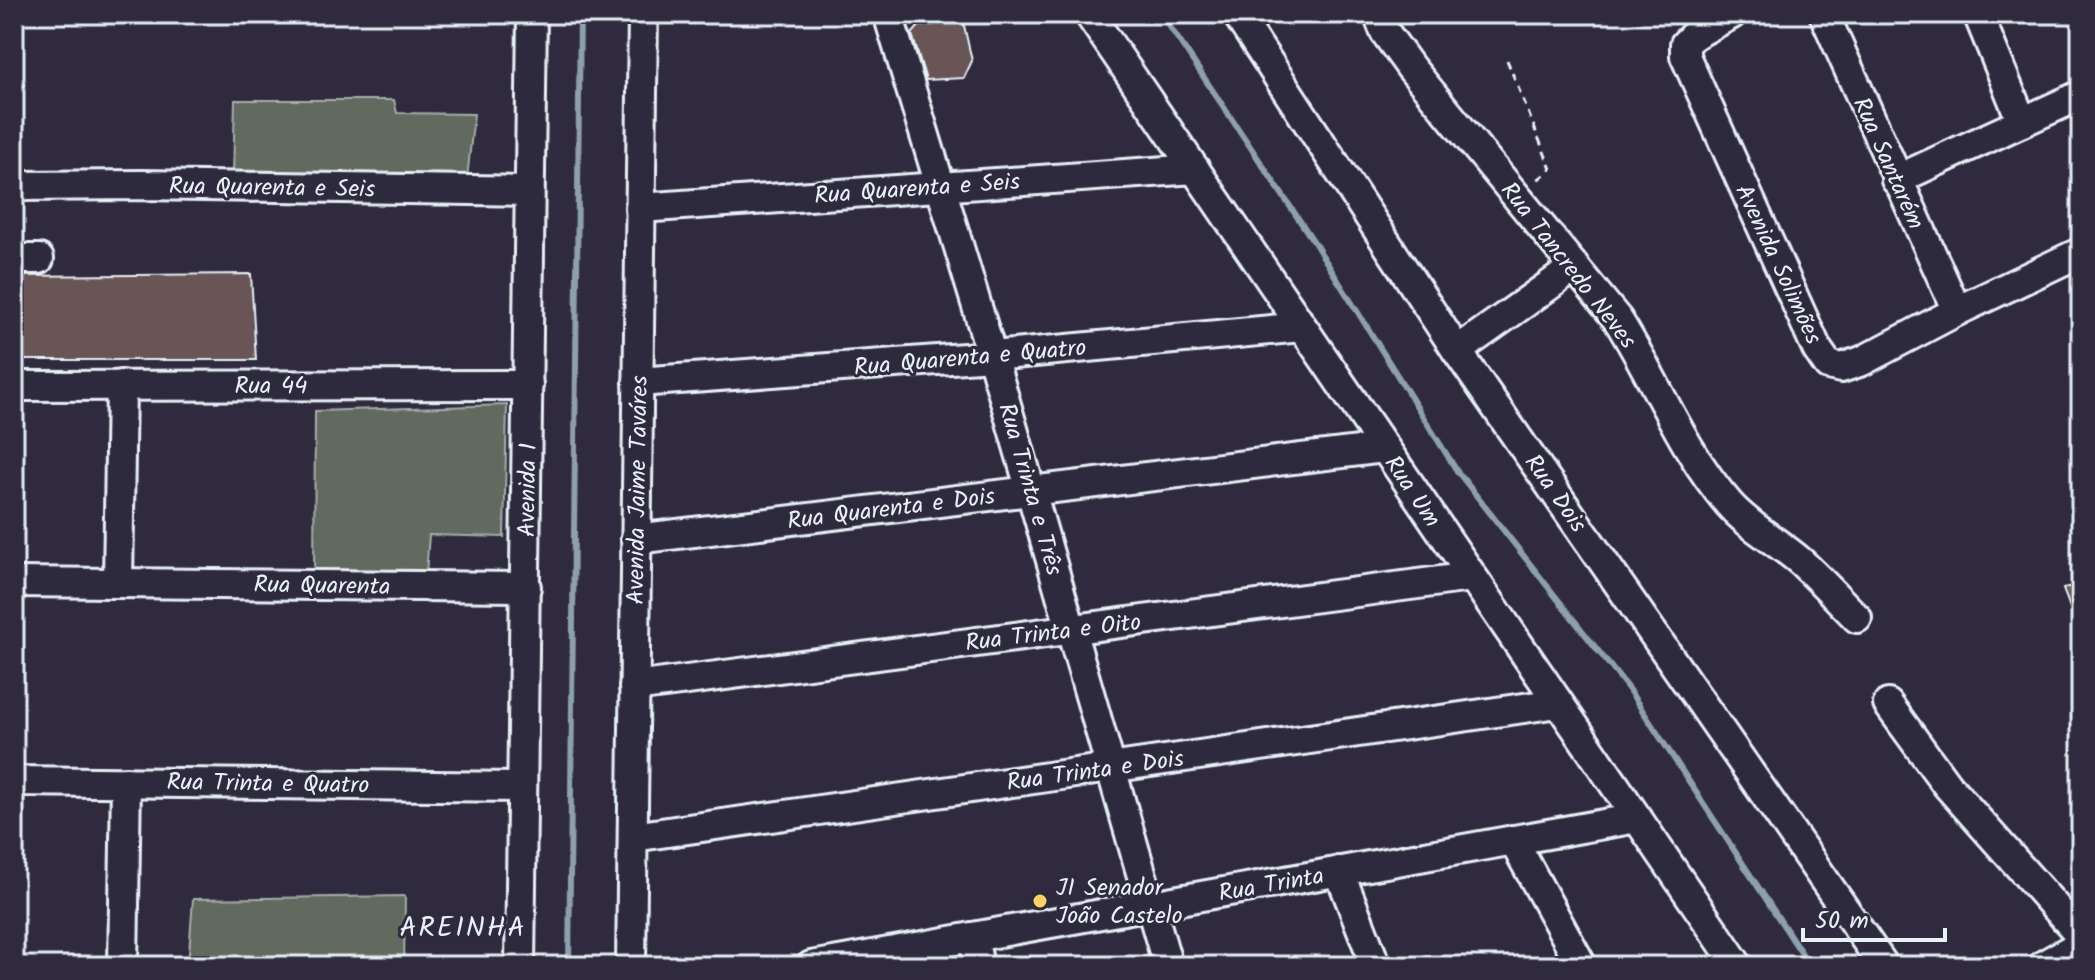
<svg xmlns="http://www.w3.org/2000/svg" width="2095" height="980" viewBox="0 0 2095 980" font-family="Kalam,sans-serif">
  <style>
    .green { fill: #626b5f; stroke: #a5aeac; stroke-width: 2 }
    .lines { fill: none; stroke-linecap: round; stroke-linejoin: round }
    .stream { stroke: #8e9fae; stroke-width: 6 }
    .building { fill: #695557; stroke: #e8f1f8; stroke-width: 2 }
    .minor-casing { stroke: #e8f1f8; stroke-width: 34 }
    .path { stroke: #e8f1f8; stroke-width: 3; stroke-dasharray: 8 6; stroke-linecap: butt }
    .minor { stroke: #2f2a3d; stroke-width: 28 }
    .poi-dot { fill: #ffd166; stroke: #2f2a3d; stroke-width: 3 }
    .labels { text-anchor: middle; stroke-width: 6; stroke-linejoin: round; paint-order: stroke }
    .street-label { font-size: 24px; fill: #e8f1f8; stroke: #2f2a3d }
    .poi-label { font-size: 24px; fill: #e8f1f8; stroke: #2f2a3d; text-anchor: start }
    .quarter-label { font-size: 28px; letter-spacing: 2px; fill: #e8f1f8; stroke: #2f2a3d }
  </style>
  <rect width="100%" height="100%" fill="#2f2a3d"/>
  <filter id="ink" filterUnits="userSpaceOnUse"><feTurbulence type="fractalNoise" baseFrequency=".0125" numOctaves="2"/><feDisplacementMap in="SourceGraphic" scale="16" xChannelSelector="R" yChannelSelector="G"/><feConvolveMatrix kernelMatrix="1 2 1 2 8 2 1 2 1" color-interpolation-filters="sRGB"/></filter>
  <g filter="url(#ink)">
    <!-- green -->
    <g class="green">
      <polygon points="235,100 394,100 397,113 474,114 467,179 233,175"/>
      <polygon points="507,405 504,537 429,535 426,574 314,577 315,411"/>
      <polygon points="405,896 404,966 188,966 193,899"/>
    </g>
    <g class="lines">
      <!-- stream -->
      <g class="stream">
        <polyline points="1164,18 1312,239 1457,471 1629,690 1810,966"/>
        <polyline points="569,966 580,14"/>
      </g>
    </g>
    <!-- building -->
    <g class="building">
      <polygon points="963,21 972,61 964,78 926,80 912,34 919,26"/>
      <polygon points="251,274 256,360 14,360 14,276"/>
      <polygon points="2081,582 2081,633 2080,634 2063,589"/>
    </g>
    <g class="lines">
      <!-- minor casing -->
      <g class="minor-casing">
        <g id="minor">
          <polyline points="888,14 992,356 1168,966"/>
          <polyline points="1089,14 1738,966"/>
          <polyline points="1237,14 1457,351 1884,966"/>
          <path d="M1378 14 1385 32 1411 68 1618 320C1656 380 1682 450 1729 504 1748 526 1778 542 1800 561 1820 579 1838 599 1857 618"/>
          <polyline points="1732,14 1694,35 1685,44 1685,56 1817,349 1828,365 1841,368 1862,361 1957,311 2081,252"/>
          <polyline points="1824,14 1957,311"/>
          <polyline points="1978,14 2022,122"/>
          <polyline points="1896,180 2081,95"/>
          <polyline points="14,186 141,185 529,191"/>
          <polyline points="640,208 1195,169"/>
          <polyline points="14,259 39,259"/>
          <polyline points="1457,351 1575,267"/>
          <polyline points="638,382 992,356 1302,327"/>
          <polyline points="14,386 528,385"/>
          <polyline points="636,539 1384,448"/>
          <polyline points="14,582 526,587"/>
          <polyline points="118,583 121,385"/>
          <polyline points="634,687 1471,577"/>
          <polyline points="1888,704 1947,785 2081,936"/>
          <polyline points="14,781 521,787"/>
          <polyline points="633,837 1558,703"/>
          <polyline points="1513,840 1582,966"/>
          <polyline points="1339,871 1376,966"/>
          <polyline points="973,937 979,966"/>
          <polyline points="123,966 126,782"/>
          <polyline points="520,966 532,14"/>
          <polyline points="631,966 643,14"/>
          <polyline points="811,966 1637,818"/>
          <polyline points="2042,966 2081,944"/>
        </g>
      </g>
      <!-- path -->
      <polyline class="path" points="1507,60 1551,169 1535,182"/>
      <!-- minor -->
      <use href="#minor" class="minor"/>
    </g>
  </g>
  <!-- markers -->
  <circle class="poi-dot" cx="1040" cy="901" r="8"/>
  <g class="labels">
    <!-- street labels -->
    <g class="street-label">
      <text transform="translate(1889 163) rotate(66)" y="8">Rua Santarém</text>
      <text transform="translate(272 187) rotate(1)" y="8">Rua Quarenta e Seis</text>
      <text transform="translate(917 188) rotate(-4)" y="8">Rua Quarenta e Seis</text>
      <text transform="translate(1779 264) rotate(65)" y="8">Avenida Solimões</text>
      <text transform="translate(1569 265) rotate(52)" y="8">Rua Tancredo Neves</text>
      <text transform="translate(970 357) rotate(-5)" y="8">Rua Quarenta e Quatro</text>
      <text x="271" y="393">Rua 44</text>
      <text transform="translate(1031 489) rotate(74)" y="8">Rua Trinta e Três</text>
      <text transform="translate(527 490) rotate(-89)" y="8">Avenida 1</text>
      <text transform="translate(637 490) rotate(-89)" y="8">Avenida Jaime Taváres</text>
      <text transform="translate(1413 491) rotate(56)" y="8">Rua Um</text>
      <text transform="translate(1556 493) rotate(55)" y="8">Rua Dois</text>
      <text transform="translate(891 508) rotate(-7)" y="8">Rua Quarenta e Dois</text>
      <text transform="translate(322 585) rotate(1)" y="8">Rua Quarenta</text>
      <text transform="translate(1053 632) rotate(-7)" y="8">Rua Trinta e Oito</text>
      <text transform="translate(1095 770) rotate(-8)" y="8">Rua Trinta e Dois</text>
      <text transform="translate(268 783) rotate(1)" y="8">Rua Trinta e Quatro</text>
      <text transform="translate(1271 884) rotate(-10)" y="8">Rua Trinta</text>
    </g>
    <!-- poi labels -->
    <g class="poi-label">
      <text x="1056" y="895">JI Senador<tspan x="1056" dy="28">João Castelo</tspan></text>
    </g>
    <!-- quarter labels -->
    <g class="quarter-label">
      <text x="463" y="936">AREINHA</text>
    </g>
  </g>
  <!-- margin -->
  <rect width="2095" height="980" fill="none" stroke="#2f2a3d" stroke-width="48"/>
  <rect x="24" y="24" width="2047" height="932" fill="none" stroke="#e8f1f8" stroke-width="3" filter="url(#ink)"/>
  <!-- scale -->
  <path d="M1803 928v12h142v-12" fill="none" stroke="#e8f1f8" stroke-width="4"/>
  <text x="1815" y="928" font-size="24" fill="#e8f1f8" stroke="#2f2a3d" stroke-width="6" paint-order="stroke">50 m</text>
</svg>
